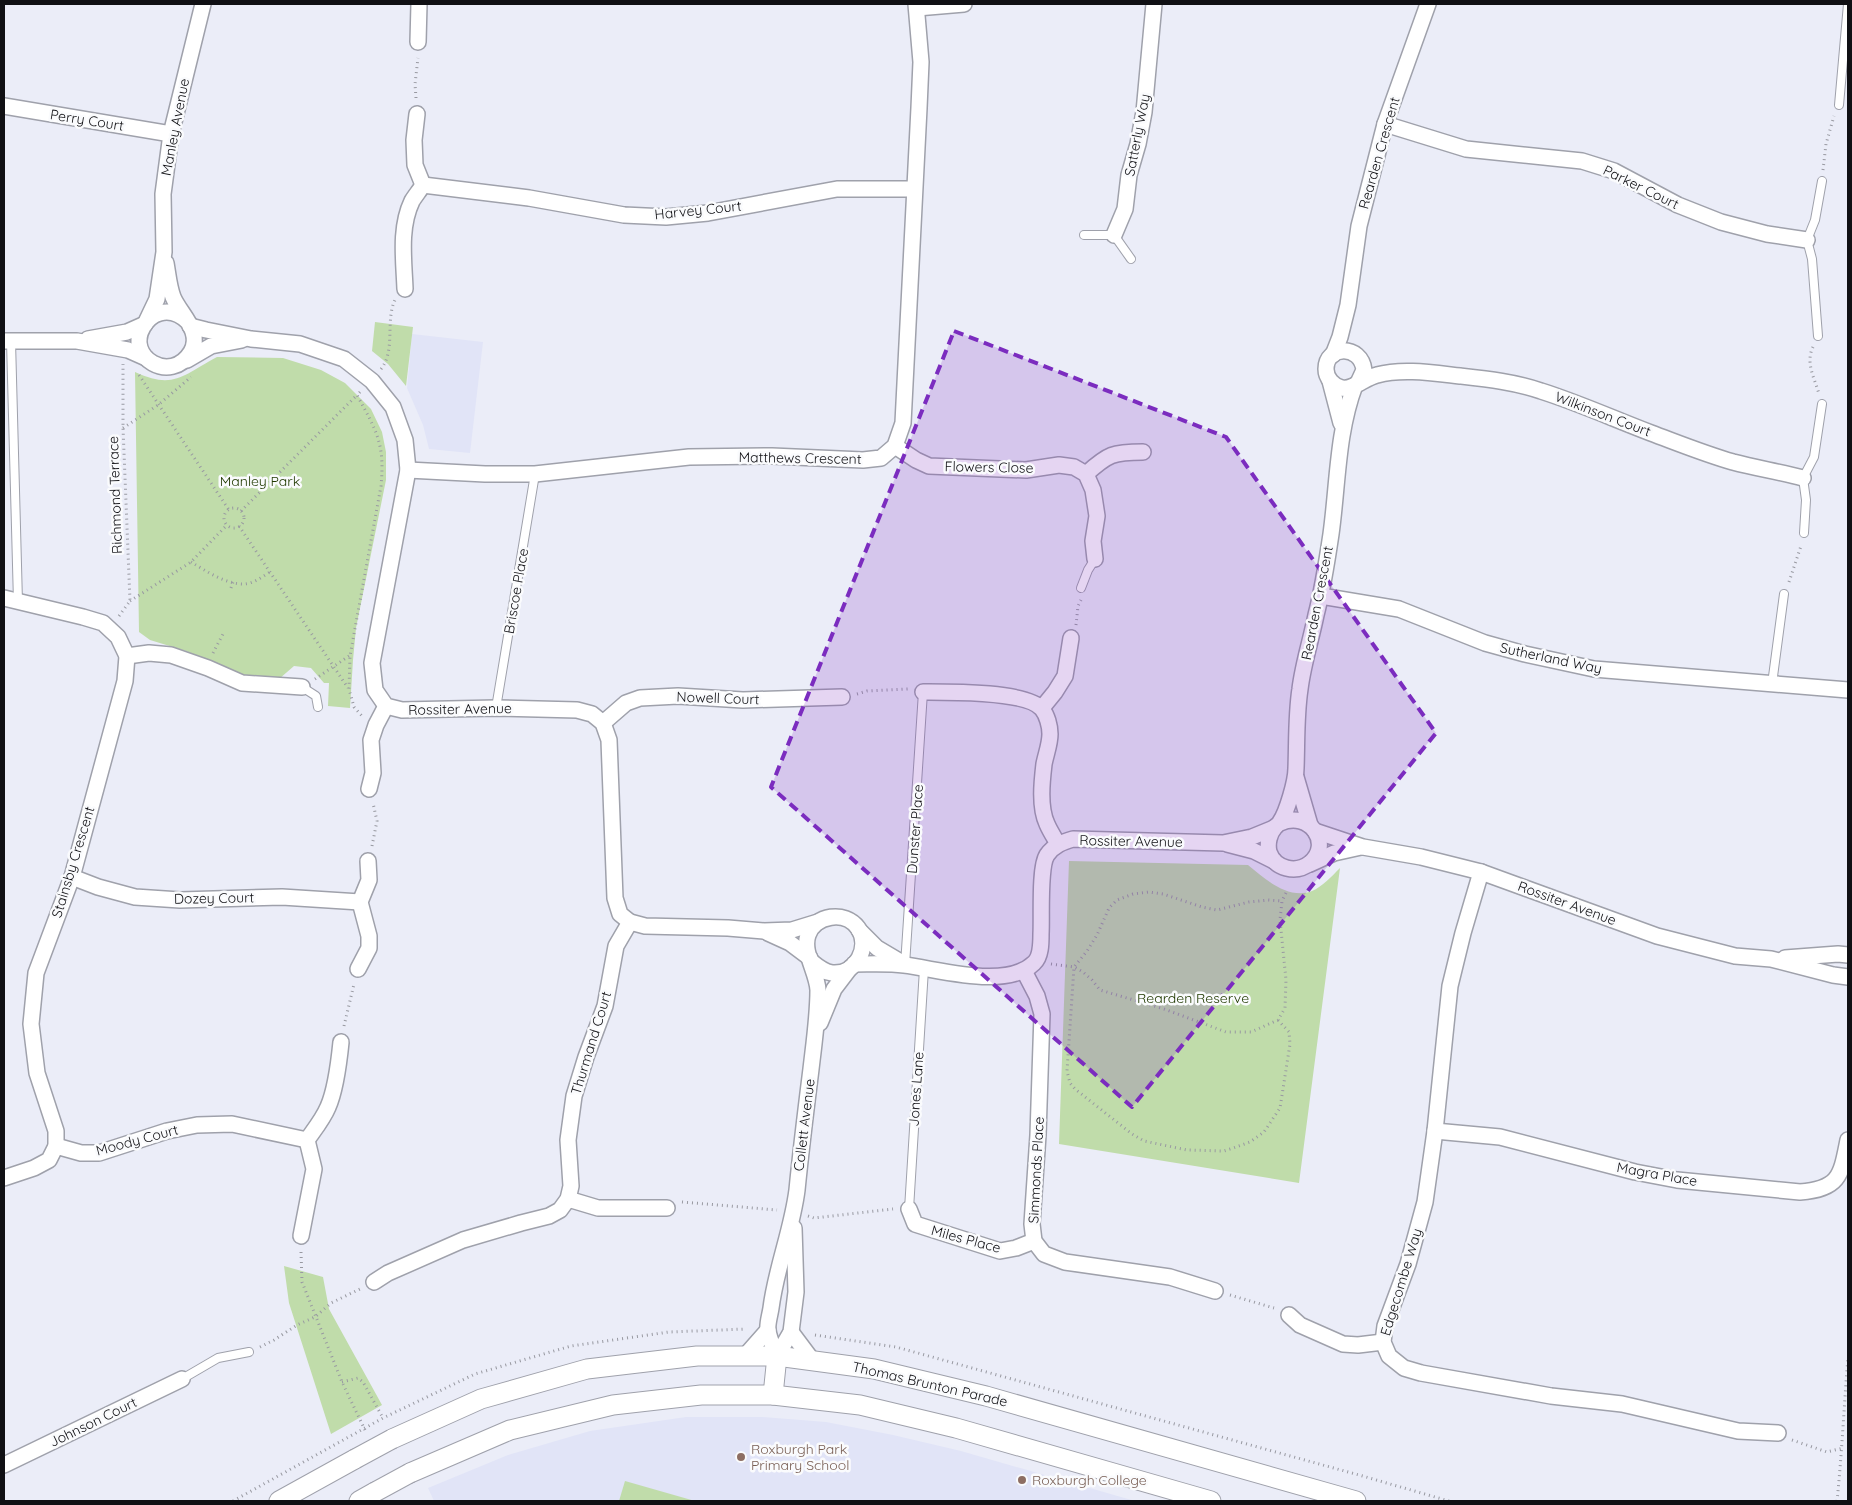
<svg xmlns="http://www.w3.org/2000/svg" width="1852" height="1505" viewBox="0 0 1852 1505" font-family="Quicksand,sans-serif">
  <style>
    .built { fill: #e1e4f7 }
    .green { fill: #c0dcaa }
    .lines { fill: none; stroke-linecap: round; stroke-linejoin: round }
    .service-casing { stroke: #9fa1ab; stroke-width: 10 }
    .minor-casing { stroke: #9fa1ab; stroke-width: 18 }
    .tertiary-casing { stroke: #9fa1ab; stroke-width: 21 }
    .path { stroke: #9899a1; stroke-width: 3; stroke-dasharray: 1 4; stroke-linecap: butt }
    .service { stroke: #fff; stroke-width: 8 }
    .minor { stroke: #fff; stroke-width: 15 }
    .tertiary { stroke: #fff; stroke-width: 19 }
    .tertiary-bridge-casing { stroke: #9fa1ab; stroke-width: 21; stroke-linecap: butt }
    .tertiary-bridge { stroke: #fff; stroke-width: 19 }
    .marked { fill: #7b2cbf; fill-opacity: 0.2; stroke: #7b2cbf; stroke-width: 4; stroke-dasharray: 10 6; stroke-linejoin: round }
    .education-dot { fill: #8d6e63; stroke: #fafbfd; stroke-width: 2 }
    .labels { text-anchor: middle; stroke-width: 5; stroke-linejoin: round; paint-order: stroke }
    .street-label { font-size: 14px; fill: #101014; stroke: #fafbfd }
    .park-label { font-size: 14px; fill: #213a01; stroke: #fafbfd }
    .education-label { font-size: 14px; fill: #785e54; stroke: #fafbfd; text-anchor: start }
  </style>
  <rect width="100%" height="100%" fill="#ebedf8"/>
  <!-- built -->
  <g class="built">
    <polygon points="412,334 483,342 470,453 429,449 423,425 407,388"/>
    <polygon points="686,1417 763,1417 826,1422 893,1435 961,1451 1135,1501 434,1501 428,1488 508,1455 590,1431"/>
  </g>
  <!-- green -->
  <g class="green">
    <polygon points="375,322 413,327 406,386 388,364 372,351"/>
    <path d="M217 357 283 358 321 370 345 383 371 409 382 432 386 452V480L356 628 353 660 350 708 328 706 329 683H324L311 668 294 666 279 679 241 675 186 651 150 640 139 632 135 372C174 390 183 375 217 357Z"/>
    <path d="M1069 861 1248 865C1265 879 1288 900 1312 891 1322 887 1332 876 1340 868L1299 1183 1059 1144Z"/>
    <polygon points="284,1266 323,1277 329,1309 382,1405 331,1434 289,1303"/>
    <polygon points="625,1481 695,1501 619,1501"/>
  </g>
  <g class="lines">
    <!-- service casing -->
    <g class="service-casing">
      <g id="service">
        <polyline points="1839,105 1848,4"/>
        <polyline points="1084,235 1114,235 1131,259"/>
        <polyline points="1818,336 1812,259 1807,240 1815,220 1822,181"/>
        <polyline points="11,341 18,602"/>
        <polyline points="1804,533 1806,500 1803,478 1814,457 1822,404"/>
        <polyline points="1081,588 1088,570 1095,559"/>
        <polyline points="1772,684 1784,594"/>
        <polyline points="302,687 316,696 318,707"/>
        <polyline points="496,708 535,474"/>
        <polyline points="905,965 923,692"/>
        <polyline points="909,1209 924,969"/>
        <polyline points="182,1379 218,1358 249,1352"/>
      </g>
    </g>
    <!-- minor casing -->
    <g class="minor-casing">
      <g id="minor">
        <polyline points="917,8 964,4"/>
        <polyline points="418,42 419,4"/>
        <polyline points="4,106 171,134"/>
        <polyline points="417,114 414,140 415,165 423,185"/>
        <polyline points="1385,124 1466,149 1582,161 1614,171 1678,205 1721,222 1767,234 1807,240"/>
        <polyline points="423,185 529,198 624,215 666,217 708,213 837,189 914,189"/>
        <polyline points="1114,235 1125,209 1129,175 1138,144 1144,112 1154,4"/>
        <path d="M166 263C168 274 169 287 173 297 180 314 203 332 191 352 171 385 125 357 143 327 147 320 152 315 160 313 171 310 180 314 188 322"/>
        <path d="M405 289C404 261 399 228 412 201 415 196 420 190 423 185"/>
        <polyline points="147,320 157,299 164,252 163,194 171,134 203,4"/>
        <polyline points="190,326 206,330 251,339 300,344 344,359 372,381 393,407 405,440 408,470 372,663 375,690 386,706 402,710 496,708 577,710 592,714 603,723 609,740 615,898 620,914 630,922 645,926 728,928 764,931 792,930 818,922"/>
        <polyline points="88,339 127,332 145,324"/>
        <polyline points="4,341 77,341 128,350 146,358"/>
        <polyline points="1333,355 1340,337 1348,305 1359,226 1385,124 1428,4"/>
        <polyline points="187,360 211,346 242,340"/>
        <polyline points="1330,381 1341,423"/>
        <path d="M1358 383 1364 370C1361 344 1326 345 1326 369 1326 378 1333 386 1342 388 1353 390 1365 378 1377 375 1402 368 1433 373 1460 376 1487 379 1515 382 1541 391 1579 403 1614 419 1651 433 1678 443 1705 454 1733 462 1756 468 1780 472 1803 478"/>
        <polyline points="895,446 916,460 929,466 1026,470 1059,465 1074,467 1086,474 1093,490 1097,516 1093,541 1095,559"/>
        <polyline points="408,470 485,474 535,474 689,457 772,456 863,460 881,458 895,446 903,423 919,108 921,62 916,4"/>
        <path d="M1086 474C1108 454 1113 452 1143 452"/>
        <polyline points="1321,596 1399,609 1485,643 1525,654 1594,669 1848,690"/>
        <polyline points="4,598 83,617 103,623 118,637 127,656 125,681 72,877 36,973 31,1024 37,1073 56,1131 56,1146 49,1160 34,1168 4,1178"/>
        <polyline points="127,656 149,653 171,655 208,668 242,683 302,687"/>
        <path d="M923 692C947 692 1027 691 1042 709 1047 715 1050 726 1050 734 1050 744 1046 754 1044 764 1042 781 1039 807 1047 824 1050 831 1054 837 1058 844"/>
        <polyline points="1042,708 1055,692 1065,676 1071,638"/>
        <polyline points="603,723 626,703 640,698 678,696 743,700 842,697"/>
        <polyline points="1296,777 1310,825"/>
        <polyline points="369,789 373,773 371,740 376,725 386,706"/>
        <path d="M1280 823C1310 810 1333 844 1310 863 1296 874 1275 869 1269 852 1267 844 1269 834 1275 827 1276 826 1279 824 1280 822 1287 812 1296 781 1296 768 1297 742 1296 715 1300 689 1303 664 1311 640 1316 615 1323 588 1327 561 1331 534 1338 483 1337 433 1355 385"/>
        <polyline points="1315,831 1363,847 1421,857 1481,872 1657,936 1735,956 1771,959 1833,975 1848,977"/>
        <polyline points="1227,844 1254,851 1274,861"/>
        <polyline points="1310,864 1334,853 1361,847"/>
        <polyline points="1481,872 1463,933 1450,986 1435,1131 1425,1202 1408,1264 1385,1326 1383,1342 1389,1356 1404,1368 1421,1373 1551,1396 1622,1404 1738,1431 1778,1433"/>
        <polyline points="72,877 98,887 135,897 180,900 282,897 360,902"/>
        <polyline points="859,930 877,948 904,964"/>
        <polyline points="768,933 790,943 810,958"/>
        <polyline points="1785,958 1838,954 1848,955"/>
        <path d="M854 964C871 964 888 963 904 965 939 969 1006 990 1034 963 1041 957 1041 943 1041 934 1042 917 1039 867 1047 855 1054 845 1063 842 1073 839L1223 843 1252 837 1274 828"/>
        <polyline points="358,969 369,948 369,936 360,902 369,880 368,861"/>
        <polyline points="1024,971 1037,996 1042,1014 1038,1135 1032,1224 1034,1241 1044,1254 1065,1262 1170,1277 1215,1291"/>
        <polyline points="820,1023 834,989 850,968"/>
        <path d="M1435 1131 1500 1137 1635 1172 1677 1180 1800 1192C1840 1189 1841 1175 1848 1140"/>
        <path d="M307 1140C314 1130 323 1119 328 1107 336 1089 339 1062 341 1042"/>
        <polyline points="56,1146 81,1153 99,1153 167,1131 197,1125 232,1124 307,1140"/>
        <polyline points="568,1199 598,1208 667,1208"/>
        <polyline points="909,1209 915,1224 1000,1251 1016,1248 1034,1241"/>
        <polyline points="301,1236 314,1169 307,1140"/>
        <polyline points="374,1282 388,1273 463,1240 521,1223 549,1216 560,1210 568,1199 571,1186 568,1140 574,1096 586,1057 605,1006 616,946 630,922"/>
        <polyline points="1289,1315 1300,1325 1343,1344 1358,1345 1383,1342"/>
        <polyline points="791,1332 812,1360"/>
        <polyline points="745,1356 768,1330"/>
        <path d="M777 1356C774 1348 769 1339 768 1330 767 1324 770 1315 771 1308 776 1268 792 1230 797 1190 801 1149 806 1109 811 1069 814 1043 818 1016 818 990 817 972 802 952 808 935 815 915 845 910 858 928 871 947 856 975 832 973 824 972 818 967 812 962"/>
        <polyline points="777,1356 791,1332 796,1292 794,1228"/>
        <polyline points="4,1465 182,1379"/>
      </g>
    </g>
    <!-- tertiary casing -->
    <g class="tertiary-casing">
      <g id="tertiary">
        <polyline points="773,1395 777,1356"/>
        <polyline points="392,1439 481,1399 587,1369 697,1356 777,1356 874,1369 986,1396 1356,1501"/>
        <polyline points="410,1473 510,1430 613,1405 701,1395 773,1395 860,1405 956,1428 1211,1501"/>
        <polyline points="279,1501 355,1459"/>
        <polyline points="359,1501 375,1492"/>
      </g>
    </g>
    <!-- path -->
    <g class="path">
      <polyline points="416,98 415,84 418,58"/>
      <polyline points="1823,170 1826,144 1834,116"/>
      <path d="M1813 347C1805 363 1815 379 1819 394"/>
      <path d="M381 369C396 350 385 321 395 300"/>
      <polyline points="139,375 229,510"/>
      <path d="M360 392 357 395C377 432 385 444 381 486L350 656 349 689 354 707 363 717"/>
      <polyline points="123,428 158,405 191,377"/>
      <circle cx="234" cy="518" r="10"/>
      <polyline points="241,511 357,395"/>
      <polyline points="239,526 348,688"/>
      <path d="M191 562C206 571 227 585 245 584 254 583 262 577 270 572"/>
      <polyline points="1789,582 1801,546"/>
      <polyline points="231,588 233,582"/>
      <polyline points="130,601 191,562 227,525"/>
      <polyline points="119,616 130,601 123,428 123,364"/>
      <polyline points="1076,625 1078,606 1081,600"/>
      <polyline points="213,653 223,634"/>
      <polyline points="315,679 349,656"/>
      <polyline points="857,694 867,691 908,689"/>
      <polyline points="372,846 377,821 373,803"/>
      <polyline points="1051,964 1074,967 1083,972 1092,980 1100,990 1164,1009 1226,1032 1251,1032 1278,1020 1285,1008 1286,980 1280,920 1282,901 1287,891"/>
      <polyline points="1278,1020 1289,1032 1290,1044 1280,1108 1264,1132 1250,1142 1236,1147 1224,1151 1187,1150 1144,1141 1132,1134 1075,1089 1070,1083 1067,1071 1074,967 1087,951 1097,935 1109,908 1117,900 1133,894 1149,892 1163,894 1202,907 1217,910 1249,902 1268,900 1282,901"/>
      <polyline points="344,1026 354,984"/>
      <polyline points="682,1202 777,1210"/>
      <polyline points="808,1216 814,1218 893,1209"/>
      <polyline points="301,1252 302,1282 342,1382 365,1430"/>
      <polyline points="1230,1295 1274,1308"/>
      <polyline points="815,1335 896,1347 1359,1475 1449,1501"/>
      <polyline points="260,1347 274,1340 297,1325 315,1317 331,1303 360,1289"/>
      <polyline points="342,1382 358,1378 363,1382 383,1418"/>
      <polyline points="1792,1440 1827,1452 1843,1448"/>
      <polyline points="233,1501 383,1418 475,1374 571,1346 669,1332 746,1329"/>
      <path d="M1837 1501C1842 1453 1844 1405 1848 1357"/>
    </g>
    <!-- service -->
    <use href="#service" class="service"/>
    <!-- minor -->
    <use href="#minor" class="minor"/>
    <!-- tertiary -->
    <use href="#tertiary" class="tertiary"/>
    <!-- tertiary-bridge casing -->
    <g class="tertiary-bridge-casing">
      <g id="tertiary-bridge">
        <polyline points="355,1459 392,1439"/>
        <polyline points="375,1492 410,1473"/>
      </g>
    </g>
    <!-- tertiary-bridge -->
    <use href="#tertiary-bridge" class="tertiary-bridge"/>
  </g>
  <!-- marked area -->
  <path class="marked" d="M954 331 1226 437 1436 733 1132 1107 771 787Z"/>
  <!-- markers -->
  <g class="education-dot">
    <circle cx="741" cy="1457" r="5"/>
    <circle cx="1022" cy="1480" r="5"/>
  </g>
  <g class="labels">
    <!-- street labels -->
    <g class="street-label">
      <text transform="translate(87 120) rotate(9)" y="5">Perry Court</text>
      <text transform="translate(175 127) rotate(-79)" y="5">Manley Avenue</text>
      <text transform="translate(1137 135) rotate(-79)" y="5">Satterly Way</text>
      <text transform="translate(1379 153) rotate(-74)" y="5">Rearden Crescent</text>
      <text transform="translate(1641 187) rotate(26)" y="5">Parker Court</text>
      <text transform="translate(698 210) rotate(-6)" y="5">Harvey Court</text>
      <text transform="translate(1603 414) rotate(21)" y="5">Wilkinson Court</text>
      <text transform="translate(800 458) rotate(1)" y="5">Matthews Crescent</text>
      <text transform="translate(989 467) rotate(1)" y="5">Flowers Close</text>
      <text transform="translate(115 495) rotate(-92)" y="5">Richmond Terrace</text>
      <text transform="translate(516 591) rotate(-80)" y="5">Briscoe Place</text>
      <text transform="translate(1317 603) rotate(-79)" y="5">Rearden Crescent</text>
      <text transform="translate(1551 658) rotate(12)" y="5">Sutherland Way</text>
      <text transform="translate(718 698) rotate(2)" y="5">Nowell Court</text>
      <text transform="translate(460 709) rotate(-1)" y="5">Rossiter Avenue</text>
      <text transform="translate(915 829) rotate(-86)" y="5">Dunster Place</text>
      <text transform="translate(1131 841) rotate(1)" y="5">Rossiter Avenue</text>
      <text transform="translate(73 862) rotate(-73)" y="5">Stainsby Crescent</text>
      <text transform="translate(214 898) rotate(-1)" y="5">Dozey Court</text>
      <text transform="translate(1567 903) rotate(20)" y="5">Rossiter Avenue</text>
      <text transform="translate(591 1043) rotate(-73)" y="5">Thurmand Court</text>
      <text transform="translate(916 1089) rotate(-86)" y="5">Jones Lane</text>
      <text transform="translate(804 1125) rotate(-83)" y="5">Collett Avenue</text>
      <text transform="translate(137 1140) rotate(-15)" y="5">Moody Court</text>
      <text transform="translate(1036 1170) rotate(-87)" y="5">Simmonds Place</text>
      <text transform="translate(1657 1174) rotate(10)" y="5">Magra Place</text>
      <text transform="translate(966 1239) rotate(15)" y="5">Miles Place</text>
      <text transform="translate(1401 1282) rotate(-73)" y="5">Edgecombe Way</text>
      <text transform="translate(930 1384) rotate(13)" y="5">Thomas Brunton Parade</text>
      <text transform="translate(93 1422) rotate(-26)" y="5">Johnson Court</text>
    </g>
    <!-- park labels -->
    <g class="park-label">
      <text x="260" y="486">Manley Park</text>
      <text x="1193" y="1003">Rearden Reserve</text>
    </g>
    <!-- education labels -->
    <g class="education-label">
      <text x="751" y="1454">Roxburgh Park<tspan x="751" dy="16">Primary School</tspan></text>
      <text x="1032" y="1485">Roxburgh College</text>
    </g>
  </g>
  <!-- border -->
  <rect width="1852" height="1505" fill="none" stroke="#101014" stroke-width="10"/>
</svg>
